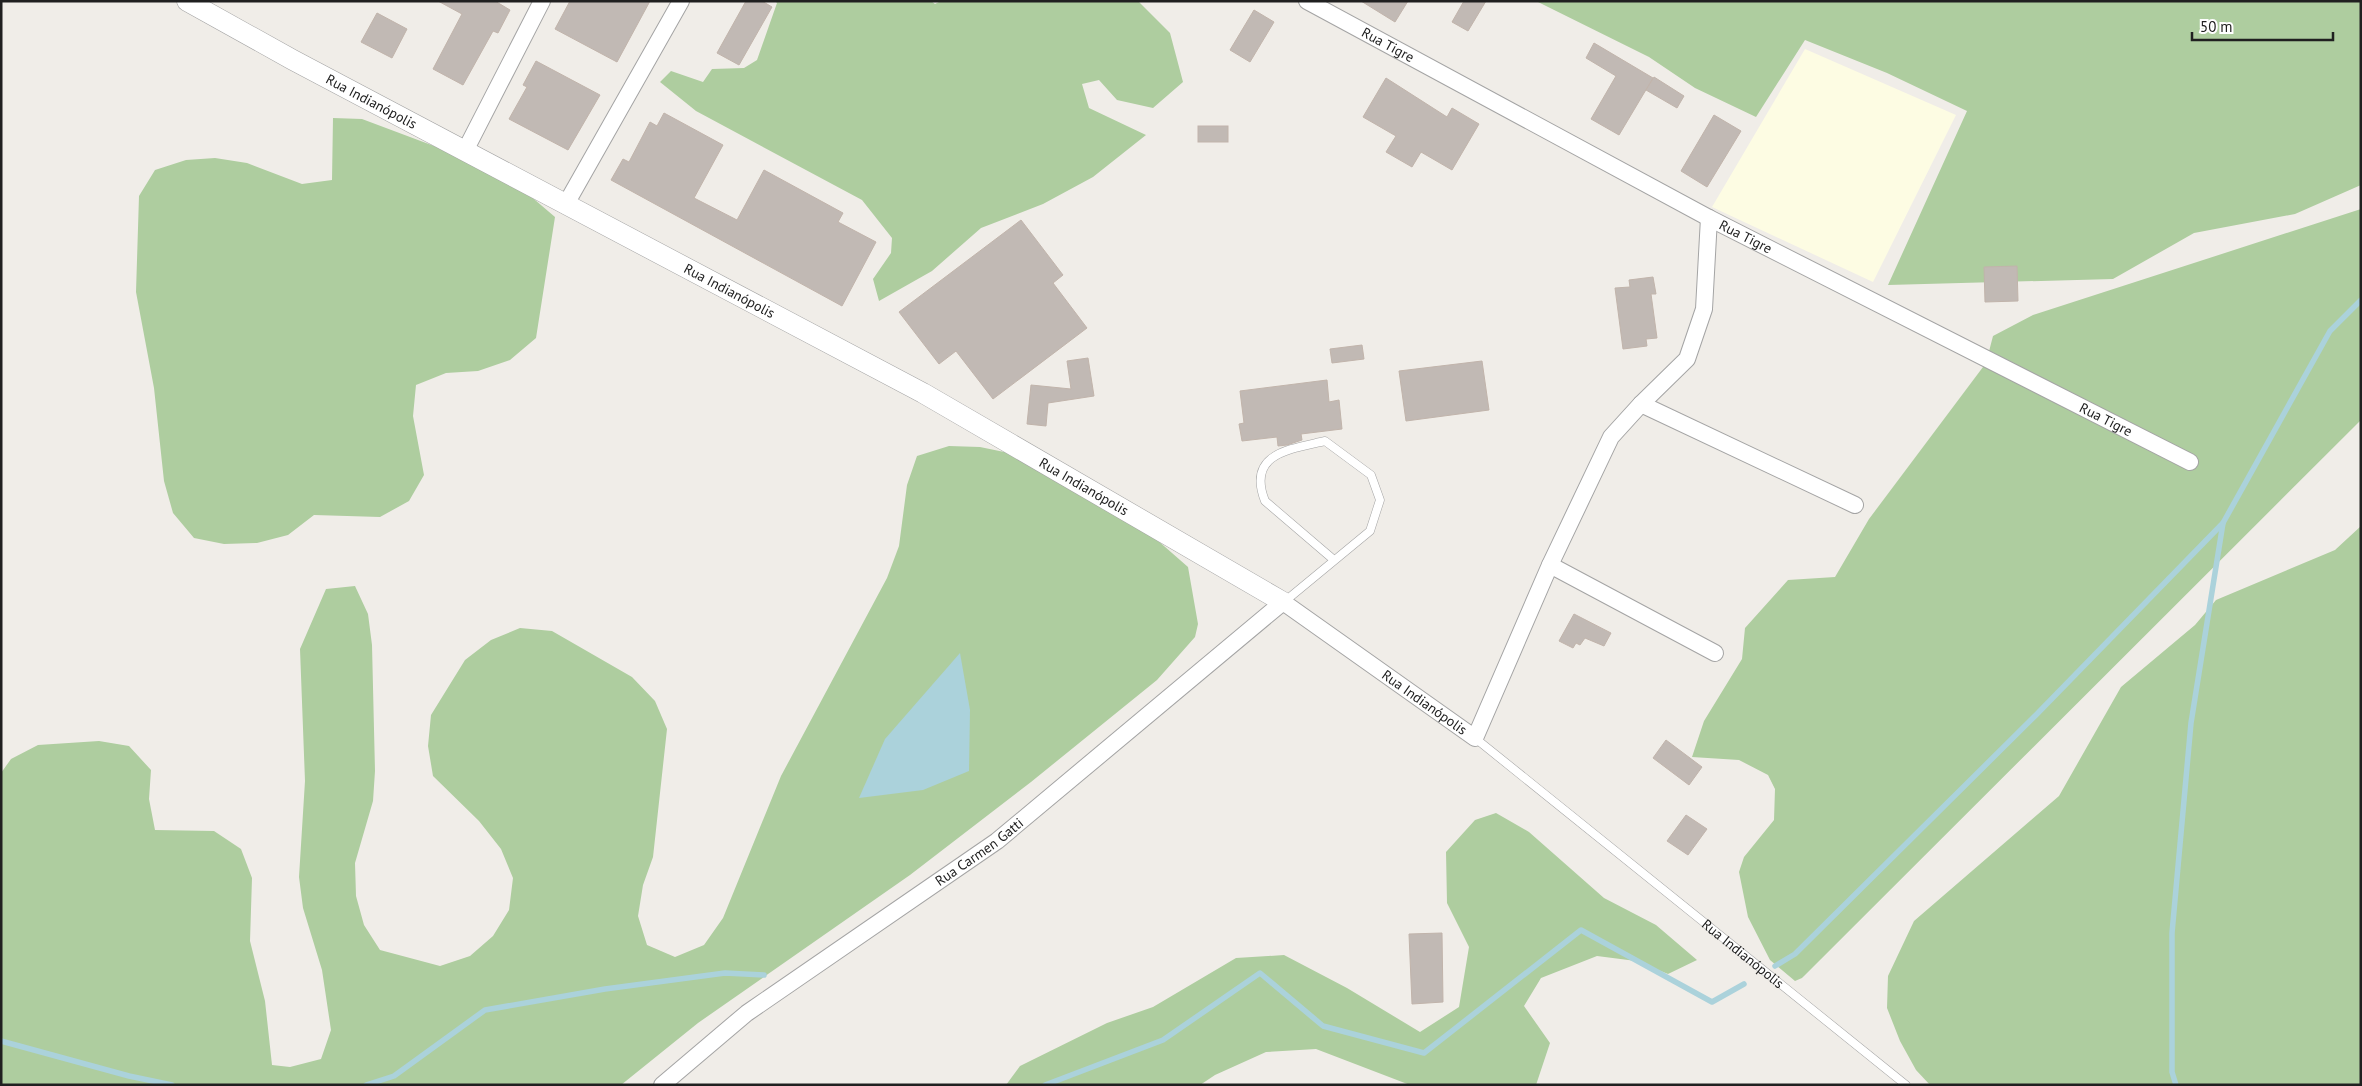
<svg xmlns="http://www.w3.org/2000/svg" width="2362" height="1086" viewBox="0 0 2362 1086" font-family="'PT Sans',sans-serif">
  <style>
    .education { fill: #fdfce3 }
    .forest { fill: #aecd9f }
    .water { fill: #abd2db }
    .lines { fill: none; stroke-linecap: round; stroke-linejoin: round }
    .stream { stroke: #abd2db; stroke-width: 5.5 }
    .building { fill: #c1b9b4; stroke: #c1b4ab }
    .service-casing { stroke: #a4a4a4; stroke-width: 9 }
    .minor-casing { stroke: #a4a4a4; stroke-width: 18 }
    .tertiary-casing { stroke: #a4a4a4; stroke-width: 21 }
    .service { stroke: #fff; stroke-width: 8 }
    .minor { stroke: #fff; stroke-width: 16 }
    .tertiary { stroke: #fff; stroke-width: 20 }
    .labels { text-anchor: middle; stroke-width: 4; stroke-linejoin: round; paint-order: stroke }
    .street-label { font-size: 14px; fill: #202020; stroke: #fff }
  </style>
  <rect width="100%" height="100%" fill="#f0ede8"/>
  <!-- education -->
  <polygon class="education" points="1805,49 1956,115 1873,282 1712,207"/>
  <!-- forest -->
  <g class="forest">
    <polygon points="775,1 931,1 935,4 941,1 1138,1 1170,33 1183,82 1153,108 1117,100 1099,80 1082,84 1089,108 1146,135 1093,177 1043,204 981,228 932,271 879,301 873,279 891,253 892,238 862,200 696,111 660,82 671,71 703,82 712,69 744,68 757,60 777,3"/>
    <polygon points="2361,1 2361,185 2295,214 2194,233 2113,279 1888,285 1967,111 1887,73 1805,40 1756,117 1695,88 1649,57 1538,2"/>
    <polygon points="333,118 362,119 450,152 528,194 555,217 536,338 510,360 478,371 446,373 416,385 413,416 424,475 409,501 380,517 314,515 288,535 257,543 224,544 194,538 173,513 164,481 154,388 136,292 139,196 155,170 186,160 215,158 247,163 302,184 332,180"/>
    <polygon points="2361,209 2361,420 1802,978 1795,981 1770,960 1748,917 1739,872 1744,857 1774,820 1775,789 1768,775 1739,760 1692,757 1704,721 1742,659 1745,628 1788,580 1835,577 1869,519 1986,363 1993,336 2033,315"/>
    <polygon points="949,446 980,447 1009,453 1140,525 1188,567 1198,624 1195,637 1157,680 1031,782 910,875 698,1023 621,1085 1,1085 1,773 11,759 38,745 99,741 129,746 151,770 149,799 155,830 214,831 241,849 252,878 250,941 265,1001 272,1065 290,1067 321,1059 331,1030 322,970 303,908 299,877 305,781 300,649 326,589 355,586 368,614 372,645 375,771 373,801 355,863 356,896 364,925 380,950 440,966 470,956 493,936 509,910 513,878 501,849 479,821 433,776 428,746 431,715 465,660 491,640 520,628 552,631 632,677 655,701 667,729 653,857 643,885 638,916 647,945 675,957 704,945 723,918 781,776 887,578 899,546 907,485 917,456"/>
    <polygon points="2361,526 2361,1085 1930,1085 1916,1070 1900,1041 1887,1008 1888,976 1914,921 2059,796 2121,687 2195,625 2216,600 2335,550"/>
    <polygon points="1496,813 1529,832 1604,898 1656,925 1697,960 1668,974 1636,961 1597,956 1541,978 1524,1006 1550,1043 1536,1085 1410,1085 1316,1049 1266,1052 1215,1075 1200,1085 1006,1085 1020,1066 1107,1023 1153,1007 1236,958 1284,955 1347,988 1420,1032 1459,1007 1469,947 1447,903 1446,852 1475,820"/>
  </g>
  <!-- water -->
  <polygon class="water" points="960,653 970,710 969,771 923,790 859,798 885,739"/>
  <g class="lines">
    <!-- stream -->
    <g class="stream">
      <polyline points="1775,966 1795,954 2036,715 2223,523"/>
      <polyline points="1,1041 129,1076 172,1085"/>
      <polyline points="366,1085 394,1076 485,1010 605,989 725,973 764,975"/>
      <polyline points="1045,1085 1163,1040 1260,973 1323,1026 1424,1053 1581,930 1712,1002 1744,984"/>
      <polyline points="2176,1085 2172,1072 2172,933 2191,723 2223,523 2330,331 2361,300"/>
    </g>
  </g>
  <!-- building -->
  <g class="building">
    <polygon points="438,1 495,1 510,10 498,33 493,31 463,85 433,69 462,14"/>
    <polygon points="570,1 650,1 617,62 555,29"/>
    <polygon points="746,1 762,1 772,7 739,65 717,53"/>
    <polygon points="1361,1 1408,1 1395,22"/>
    <polygon points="1464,1 1486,1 1468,31 1452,22"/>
    <polygon points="1254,10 1274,22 1250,62 1230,50"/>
    <polygon points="377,13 407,29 392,58 361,42"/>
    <polygon points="1594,43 1653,78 1619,135 1591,119 1616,76 1586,58"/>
    <polygon points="536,61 600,95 568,150 509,119 527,87 523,85"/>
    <polygon points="1654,77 1684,96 1677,108 1646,90"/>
    <polygon points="1386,78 1447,117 1452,108 1479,124 1452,170 1421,152 1412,167 1386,152 1396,136 1363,117"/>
    <polygon points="664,113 723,145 694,198 737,220 764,170 843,213 838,222 876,242 842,306 611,180 623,159 629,162 650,122 657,126"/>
    <polygon points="1714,115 1741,131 1707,187 1681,171"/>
    <rect x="1198" y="126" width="30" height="16"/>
    <polygon points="1021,220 1063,275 1053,283 1087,328 993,399 956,351 939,364 899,312"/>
    <polygon points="2017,266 2018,301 1985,302 1984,267"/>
    <polygon points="1653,277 1656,294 1651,294 1657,338 1646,339 1647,346 1623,349 1615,288 1630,287 1629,280"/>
    <polygon points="1362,345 1364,359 1332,363 1330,349"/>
    <polygon points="1088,358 1094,396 1048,403 1046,426 1027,424 1031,385 1071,389 1067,361"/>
    <polygon points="1482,361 1489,410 1406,421 1399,371"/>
    <polygon points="1327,380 1329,402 1339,400 1342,429 1301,434 1302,440 1287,445 1278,446 1277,437 1242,441 1239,424 1244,423 1240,391"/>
    <polygon points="1574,614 1611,633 1604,646 1585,638 1580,645 1576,643 1573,648 1559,641"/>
    <polygon points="1666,740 1702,767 1689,785 1653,758"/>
    <polygon points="1686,815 1707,829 1688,855 1667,841"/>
    <polygon points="1442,933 1443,1002 1412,1004 1409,934"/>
  </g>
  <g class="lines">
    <!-- service casing -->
    <g class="service-casing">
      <g id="service">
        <path d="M1284 602 1370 531 1380 500 1371 475 1325 441C1291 449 1246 453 1265 501L1334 560"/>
        <path id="s1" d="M1475 738 1906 1085"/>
      </g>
    </g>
    <!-- minor casing -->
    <g class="minor-casing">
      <g id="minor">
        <path id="s2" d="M1307 1 1709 218 2190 462"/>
        <polyline points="465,151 542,1"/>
        <polyline points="566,204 681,1"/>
        <polyline points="1641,404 1855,505"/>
        <polyline points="1550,565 1715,653"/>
        <path id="s3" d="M662 1085 747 1013 997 841 1283 602 1475 738 1550 565 1611 437 1641 404 1687 359 1704 309 1709 218"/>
      </g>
    </g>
    <!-- tertiary casing -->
    <g class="tertiary-casing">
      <g id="tertiary">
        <path id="s4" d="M187 1 293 60 923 393 1283 602"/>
      </g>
    </g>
    <!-- service -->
    <use href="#service" class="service"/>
    <!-- minor -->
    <use href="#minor" class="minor"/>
    <!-- tertiary -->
    <use href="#tertiary" class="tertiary"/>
  </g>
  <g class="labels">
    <!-- street labels -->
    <g class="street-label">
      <text dy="5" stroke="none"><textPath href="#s2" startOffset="92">Rua Tigre</textPath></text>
      <text dy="5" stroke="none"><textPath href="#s4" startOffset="210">Rua Indianópolis</textPath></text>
      <text dy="5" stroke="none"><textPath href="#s2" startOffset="498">Rua Tigre</textPath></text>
      <text dy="5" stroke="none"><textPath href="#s4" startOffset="615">Rua Indianópolis</textPath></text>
      <text dy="5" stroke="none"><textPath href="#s2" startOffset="902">Rua Tigre</textPath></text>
      <text dy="5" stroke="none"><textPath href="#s4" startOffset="1020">Rua Indianópolis</textPath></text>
      <text dy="5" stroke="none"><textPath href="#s3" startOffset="961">Rua Indianópolis</textPath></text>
      <text dy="5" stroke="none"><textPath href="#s3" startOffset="394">Rua Carmen Gatti</textPath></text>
      <text dy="5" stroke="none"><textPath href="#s1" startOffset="344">Rua Indianópolis</textPath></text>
    </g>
  </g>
  <!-- border -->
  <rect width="2362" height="1086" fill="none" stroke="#202020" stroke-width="5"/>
  <!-- scale -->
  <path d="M2192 32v8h141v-8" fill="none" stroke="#202020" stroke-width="2.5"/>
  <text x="2200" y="32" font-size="15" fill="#202020" stroke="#ffffff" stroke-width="4" paint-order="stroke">50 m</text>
</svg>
